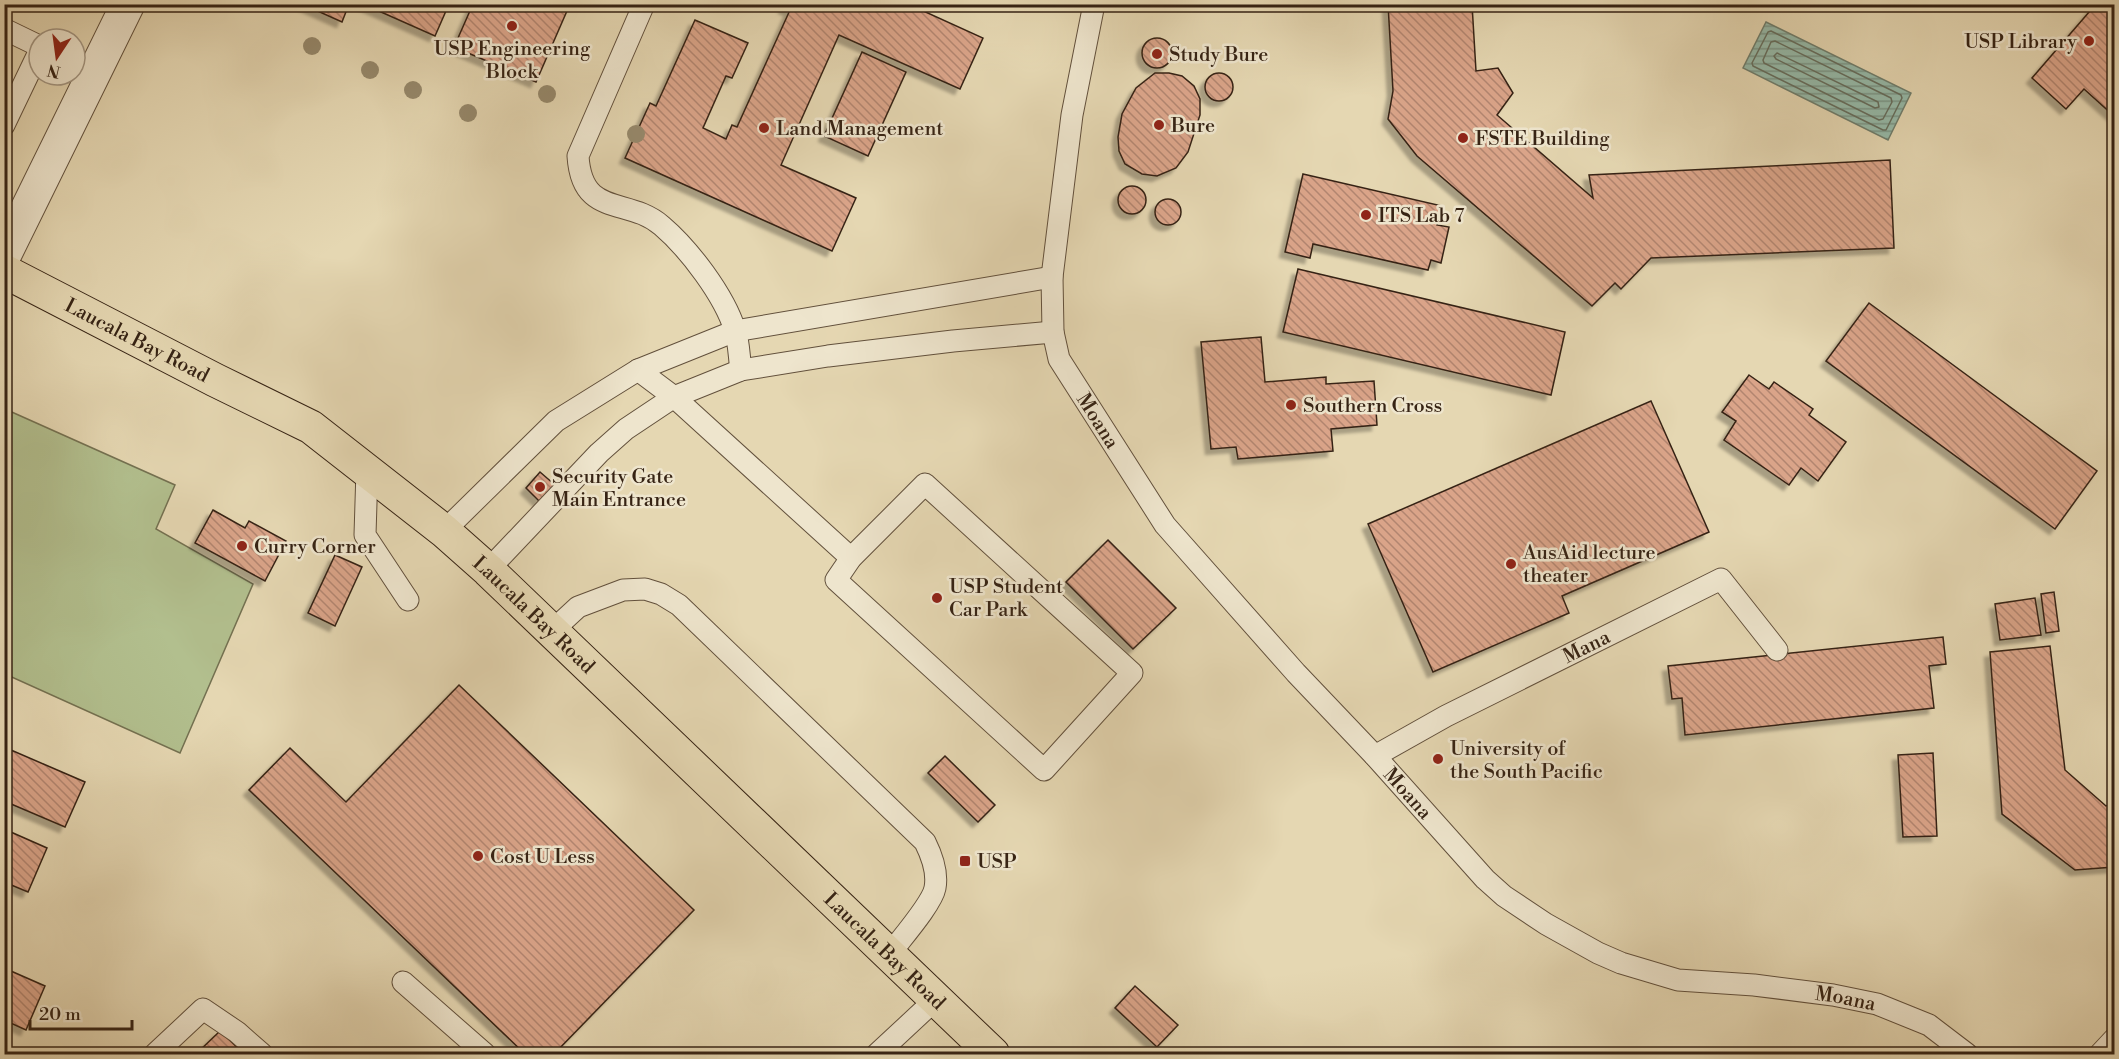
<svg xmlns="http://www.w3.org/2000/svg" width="2119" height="1059" viewBox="0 0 2119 1059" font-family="'Libre Bodoni',serif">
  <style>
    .garden { fill: #b2bf8e; stroke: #747151; stroke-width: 1.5 }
    .water { fill: url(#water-rules); stroke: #707e6d; stroke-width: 1.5 }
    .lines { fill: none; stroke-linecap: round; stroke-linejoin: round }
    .shore { stroke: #666e5e; stroke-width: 1.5 }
    .building { fill: url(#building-back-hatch); stroke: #362314; stroke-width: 1.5; filter: url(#shadow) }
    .lane-casing { stroke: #62503c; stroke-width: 23 }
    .street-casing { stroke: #62503c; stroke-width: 35 }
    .primary-casing { stroke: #362314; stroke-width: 35 }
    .lane { stroke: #eee5cd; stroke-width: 21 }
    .street { stroke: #eee5cd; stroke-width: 33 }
    .primary { stroke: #e5d7b2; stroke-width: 33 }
    .tree { fill: #96896c }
    .poi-dot { fill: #8f2418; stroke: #eee5cd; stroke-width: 2 }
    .labels { text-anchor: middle; stroke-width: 5; stroke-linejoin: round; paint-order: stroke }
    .poi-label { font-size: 20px; fill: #362314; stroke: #eee5cd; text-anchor: start }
    .street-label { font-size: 20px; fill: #362314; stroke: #eee5cd }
  </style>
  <defs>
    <pattern id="water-rules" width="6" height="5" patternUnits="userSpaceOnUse" patternTransform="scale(1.5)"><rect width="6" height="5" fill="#96baa9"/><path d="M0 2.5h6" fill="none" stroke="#7b9788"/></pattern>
    <pattern id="building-back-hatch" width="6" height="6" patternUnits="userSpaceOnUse" patternTransform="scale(1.5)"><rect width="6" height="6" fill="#daa489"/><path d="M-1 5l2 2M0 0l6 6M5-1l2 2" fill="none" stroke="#b2856f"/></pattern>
    <filter id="shadow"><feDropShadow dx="-5.5" dy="5.5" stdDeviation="1.5" flood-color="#0004"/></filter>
  </defs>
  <rect width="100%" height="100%" fill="#e5d7b2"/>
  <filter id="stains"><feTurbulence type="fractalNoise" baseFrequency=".00333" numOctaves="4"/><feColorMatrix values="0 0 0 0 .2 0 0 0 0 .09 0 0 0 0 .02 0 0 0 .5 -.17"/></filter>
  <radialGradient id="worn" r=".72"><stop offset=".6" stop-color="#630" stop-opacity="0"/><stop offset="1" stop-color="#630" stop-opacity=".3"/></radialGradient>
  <!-- garden -->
  <polygon class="garden" points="5,409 175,485 156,529 253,584 180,753 5,674"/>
  <!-- water -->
  <polygon class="water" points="1766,22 1911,93 1888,140 1743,68"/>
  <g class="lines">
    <!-- shore -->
    <g class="shore">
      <polygon points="1771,31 1901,95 1902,98 1886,130 1883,130 1753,66 1752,63 1768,32"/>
      <polygon points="1775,41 1891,98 1892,102 1883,119 1879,120 1764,63 1763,60 1771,42"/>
      <polygon points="1777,53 1878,102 1879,107 1875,108 1776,59 1774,56"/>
    </g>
  </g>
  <!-- building -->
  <g class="building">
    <polygon points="302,4 349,4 342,22"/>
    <polygon points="363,4 449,4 435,36"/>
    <polygon points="473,4 570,4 536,82 454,47"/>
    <polygon points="785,4 908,4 983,38 960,89 839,35 781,165 856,198 832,251 625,158 650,103 656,106 695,20 748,43 732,78 726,76 703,128 726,139 732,125 737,127 790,10 784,8"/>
    <polygon points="1388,4 1472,4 1476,71 1498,68 1513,93 1497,115 1593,198 1589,175 1890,160 1894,248 1651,258 1621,289 1615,283 1592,306 1417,156 1388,119 1393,91"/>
    <polygon points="2096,4 2114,4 2114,116 2084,89 2066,109 2032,78"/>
    <circle cx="1157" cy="53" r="15"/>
    <polygon points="862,52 906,72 868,156 824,136"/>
    <polygon points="1155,73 1169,73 1182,76 1194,86 1200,99 1200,115 1188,152 1176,168 1157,176 1142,174 1125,164 1119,151 1118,137 1122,114 1136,88"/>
    <circle cx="1219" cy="87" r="14"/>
    <polygon points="1303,174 1442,206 1437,225 1449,227 1441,263 1431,260 1428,270 1313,244 1310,258 1285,252"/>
    <circle cx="1132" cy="200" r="14"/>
    <circle cx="1168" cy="212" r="13"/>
    <polygon points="1298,269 1565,332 1551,395 1283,332"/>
    <polygon points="1869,303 2097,471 2055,529 1826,361"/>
    <polygon points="1261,337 1265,382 1326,377 1326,384 1374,381 1377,425 1331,429 1333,451 1238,459 1236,447 1211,449 1201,342"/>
    <polygon points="1749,375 1769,389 1774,382 1813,409 1809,415 1846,442 1818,481 1801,468 1789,485 1724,440 1736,421 1722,412"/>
    <polygon points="1651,401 1709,532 1562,596 1569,613 1433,672 1368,524"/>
    <polygon points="540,472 555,485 540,502 526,488"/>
    <polygon points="213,510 245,528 249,521 286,541 265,581 195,543"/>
    <polygon points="1108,540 1176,608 1133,649 1066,582"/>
    <polygon points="335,555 362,567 335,626 308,613"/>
    <polygon points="2054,592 2059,631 2046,633 2041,594"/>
    <polygon points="2035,598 2041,635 2000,640 1995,604"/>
    <polygon points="1943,637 1946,664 1929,666 1934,708 1685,735 1682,698 1672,699 1668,666"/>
    <polygon points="2050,646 2065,770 2106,806 2114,804 2114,867 2075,870 2002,814 1990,652"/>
    <polygon points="459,685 694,910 554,1054 525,1054 249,790 290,748 346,802"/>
    <polygon points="4,747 85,782 65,827 4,801"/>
    <polygon points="1933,753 1937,836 1903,837 1898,755"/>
    <polygon points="945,756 995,805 978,822 928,773"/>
    <polygon points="4,829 47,848 28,892 4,882"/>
    <polygon points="4,968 45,986 26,1030 4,1020"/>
    <polygon points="1135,986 1178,1025 1157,1047 1115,1008"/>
    <polygon points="220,1031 244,1054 196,1054"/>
  </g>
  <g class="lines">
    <!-- lane casing -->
    <g class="lane-casing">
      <g id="lane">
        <path d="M644 4 578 156C582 219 628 196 662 226 689 249 724 295 735 330 739 342 739 357 741 370"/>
        <path id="s1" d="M1094 4 1072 115 1052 277 1053 332 1059 359 1165 525 1296 673 1375 756 1485 879 1504 896 1546 924 1598 953 1621 963 1678 980 1754 985 1833 995 1877 1004 1929 1025 1967 1054"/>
        <polyline points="4,29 39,46"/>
        <polyline points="4,125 39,52"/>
        <polyline points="638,370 674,397 851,558"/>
        <polyline points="367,470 365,535 408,600"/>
        <polygon points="925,484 1132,673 1044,770 836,580 851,558"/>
        <polyline points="444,531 556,421 638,370 735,331 1052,277"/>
        <polyline points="488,570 599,453 626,429 674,397 741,370 828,356 953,341 1053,332"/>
        <path d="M552 631 578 607 623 590 645 589 661 594 679 605 925 842C932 856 938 872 935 888 932 904 900 940 889 955"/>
        <path id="s2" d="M1375 756 1446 716 1721 579 1777 650"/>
        <polyline points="403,982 485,1054"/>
        <polyline points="155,1054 203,1009 237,1032 262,1054"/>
        <polyline points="877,1054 935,1000"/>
        <polyline points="2100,1054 2114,1039"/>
      </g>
    </g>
    <!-- street casing -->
    <g class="street-casing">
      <polyline id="street" points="4,256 128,4"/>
    </g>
    <!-- primary casing -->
    <g class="primary-casing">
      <g id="primary">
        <path id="s3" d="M4 271 215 380 311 427 444 531 488 570 993 1054"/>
      </g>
    </g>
    <!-- lane -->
    <use href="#lane" class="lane"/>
    <!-- street -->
    <use href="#street" class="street"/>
    <!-- primary -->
    <use href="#primary" class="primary"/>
  </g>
  <!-- trees -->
  <g class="tree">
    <circle cx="312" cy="46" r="9"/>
    <circle cx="370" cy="70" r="9"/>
    <circle cx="413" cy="90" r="9"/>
    <circle cx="547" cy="94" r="9"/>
    <circle cx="468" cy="113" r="9"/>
    <circle cx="636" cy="134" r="9"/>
  </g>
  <!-- markers -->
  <g class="poi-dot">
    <circle cx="512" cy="26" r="6"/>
    <circle cx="2089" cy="41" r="6"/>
    <circle cx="1157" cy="54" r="6"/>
    <circle cx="1159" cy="125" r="6"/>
    <circle cx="764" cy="128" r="6"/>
    <circle cx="1463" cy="138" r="6"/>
    <circle cx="1366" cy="215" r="6"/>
    <circle cx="1291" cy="405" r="6"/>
    <circle cx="540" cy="487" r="6"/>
    <circle cx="242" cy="546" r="6"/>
    <circle cx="1511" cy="564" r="6"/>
    <circle cx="937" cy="598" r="6"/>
    <circle cx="1438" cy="759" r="6"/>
    <circle cx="478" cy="856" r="6"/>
    <rect x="959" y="855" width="12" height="12" rx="3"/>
  </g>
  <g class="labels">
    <!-- poi labels -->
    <g class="poi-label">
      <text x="2077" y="48" text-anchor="end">USP Library</text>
      <text x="512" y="55" text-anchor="middle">USP Engineering<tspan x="512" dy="23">Block</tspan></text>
      <text x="1169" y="61">Study Bure</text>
      <text x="1171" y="132">Bure</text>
      <text x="776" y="135">Land Management</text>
      <text x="1475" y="145">FSTE Building</text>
      <text x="1378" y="222">ITS Lab 7</text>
      <text x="1303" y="412">Southern Cross</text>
      <text x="552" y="483">Security Gate<tspan x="552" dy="23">Main Entrance</tspan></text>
      <text x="254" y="553">Curry Corner</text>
      <text x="1523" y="559">AusAid lecture<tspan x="1523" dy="23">theater</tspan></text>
      <text x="949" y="593">USP Student<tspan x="949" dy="23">Car Park</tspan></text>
      <text x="1450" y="755">University of<tspan x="1450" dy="23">the South Pacific</tspan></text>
      <text x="490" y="863">Cost U Less</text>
      <text x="977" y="868">USP</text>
    </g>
    <!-- street labels -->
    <g class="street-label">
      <text dy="7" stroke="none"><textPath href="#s3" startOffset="150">Laucala Bay Road</textPath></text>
      <text dy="7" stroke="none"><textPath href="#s1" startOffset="432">Moana</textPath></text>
      <text dy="7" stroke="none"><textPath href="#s3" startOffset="636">Laucala Bay Road</textPath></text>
      <text dy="7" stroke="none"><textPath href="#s2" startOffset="238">Mana</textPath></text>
      <text dy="7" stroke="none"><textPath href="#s1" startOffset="918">Moana</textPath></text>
      <text dy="7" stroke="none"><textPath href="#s3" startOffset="1122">Laucala Bay Road</textPath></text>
      <text dy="7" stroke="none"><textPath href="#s1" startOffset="1422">Moana</textPath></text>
    </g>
  </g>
  <!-- margin -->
  <rect width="2119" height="1059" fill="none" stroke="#e5d7b2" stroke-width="24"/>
  <rect x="6" y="6" width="2107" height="1047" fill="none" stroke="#362314" stroke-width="3"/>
  <rect x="12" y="12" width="2095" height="1035" fill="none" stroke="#362314" stroke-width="1.5"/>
  <!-- north arrow -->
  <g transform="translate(57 57) rotate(193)"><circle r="28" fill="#eee5cd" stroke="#a49783" stroke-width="1.5"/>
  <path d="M0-4.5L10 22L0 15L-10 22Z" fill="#8f2418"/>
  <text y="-9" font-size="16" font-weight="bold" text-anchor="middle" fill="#362314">N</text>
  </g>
  <!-- scale -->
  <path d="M30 1020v9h102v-9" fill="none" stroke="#362314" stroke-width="3"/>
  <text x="39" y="1020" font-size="18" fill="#362314" stroke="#eee5cd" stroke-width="4.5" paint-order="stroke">20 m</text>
  <rect width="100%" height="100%" filter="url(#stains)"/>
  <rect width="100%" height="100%" fill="url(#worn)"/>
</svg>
